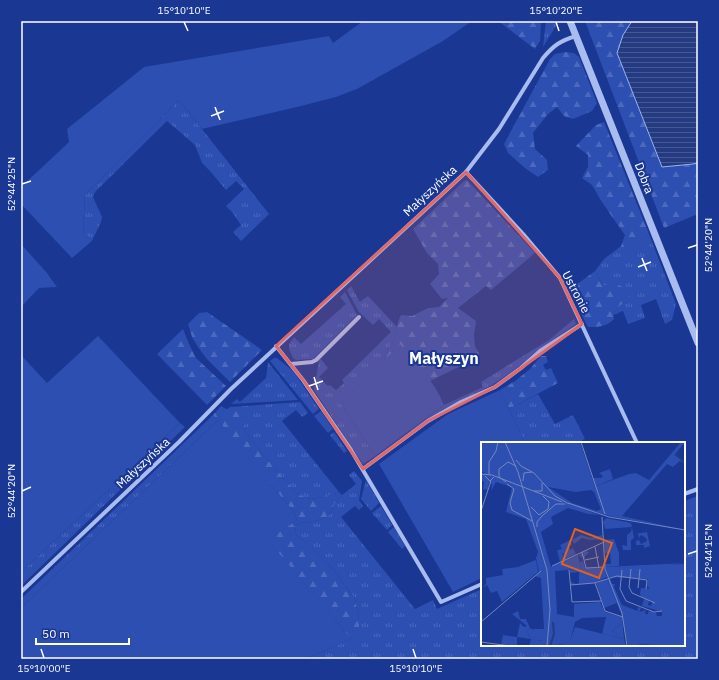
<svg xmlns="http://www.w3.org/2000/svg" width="719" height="680" viewBox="0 0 719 680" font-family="'IBM Plex Sans',sans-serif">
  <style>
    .grass { fill: url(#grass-tufts) }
    .forest { fill: url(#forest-firs) }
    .garden { fill: #2c4fb1 }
    .water { fill: url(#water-rules); stroke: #9cb4f2 }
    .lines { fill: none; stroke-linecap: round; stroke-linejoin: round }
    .minor { stroke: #a9bcf0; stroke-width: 4 }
    .tertiary { stroke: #a9bcf0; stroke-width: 7 }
    .marked { fill: #e26868; fill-opacity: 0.2; stroke: #e26868; stroke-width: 3; stroke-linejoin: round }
    .ticks { fill: none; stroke: #fff; stroke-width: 1.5 }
    .labels { text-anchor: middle; stroke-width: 4; stroke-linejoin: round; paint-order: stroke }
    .street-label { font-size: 12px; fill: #fff; stroke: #193793 }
    .district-label { font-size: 16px; font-weight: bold; fill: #fff; stroke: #193793 }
    .inset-river { fill: none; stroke: #243b81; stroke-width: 2 }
    .inset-road { fill: none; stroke: #7587be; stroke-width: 1 }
    .view { fill: #e96118; fill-opacity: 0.15; stroke: #e96118; stroke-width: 2 }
    .inset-edge { fill: none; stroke: #fff; stroke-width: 2 }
    .neatline { fill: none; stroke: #fff; stroke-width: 1.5 }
    .ticks-label { font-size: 10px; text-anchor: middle; fill: #fff }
  </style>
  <defs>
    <pattern id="grass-tufts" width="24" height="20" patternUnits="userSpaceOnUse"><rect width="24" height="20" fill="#2c4fb1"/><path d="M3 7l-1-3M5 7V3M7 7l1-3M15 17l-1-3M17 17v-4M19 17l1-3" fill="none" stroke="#4c69bd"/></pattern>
    <pattern id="forest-firs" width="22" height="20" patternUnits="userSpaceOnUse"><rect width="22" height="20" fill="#2c4fb1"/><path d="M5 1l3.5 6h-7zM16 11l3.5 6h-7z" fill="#4c69bd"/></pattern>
    <pattern id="water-rules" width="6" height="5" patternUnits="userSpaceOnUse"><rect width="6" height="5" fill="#243b81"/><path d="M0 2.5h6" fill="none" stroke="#455894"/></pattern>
  </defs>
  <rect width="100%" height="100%" fill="#193793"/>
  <!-- grass -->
  <g class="grass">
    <polygon points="546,21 557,21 556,26 543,47"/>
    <polygon points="179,100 269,214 241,241 233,232 241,225 232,212 226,206 244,189 236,181 226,190 210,171 202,163 195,145 167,121 95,192 93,197 102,217 101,222 92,241 83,232 85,195"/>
    <polygon points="649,234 676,304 672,320 665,324 656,299 641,305 645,318 628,324 623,311 613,315 619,306 631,298 603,286 598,275 595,271 604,259 621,246 621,255"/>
    <polygon points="351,286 360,302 368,296 397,327 394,341 385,354 384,361 341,404 375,456 363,464 314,390 319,360 321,359 328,368 319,377 328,386 330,385 336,390 344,383 342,380 391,332 379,319 373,325 359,312 347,290"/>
    <polygon points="345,292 357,315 313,359 296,360 293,358 289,349 289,344 294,337 301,344 346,304 340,297"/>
    <polygon points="574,319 576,324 534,353 520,366 492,385 444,409 410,432 410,431 444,405 483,387 481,382 531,351 549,340"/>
    <polygon points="274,358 277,358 293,371 319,409 313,414 270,361"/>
    <polygon points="268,362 298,400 231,404 237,399 240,402 266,378"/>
    <polygon points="538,394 555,424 573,415 585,439 576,443 525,443 509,409"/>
    <polygon points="300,402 308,413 302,417 296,410 282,421 339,492 328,496 311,499 297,494 249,437 244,429 226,410 230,407"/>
    <polygon points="321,411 333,429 328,433 314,416"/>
    <polygon points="213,415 218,420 21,608 21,599"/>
    <polygon points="180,423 185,427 21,586 21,572"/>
    <polygon points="334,432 347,451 344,453 330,435"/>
    <polygon points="354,471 362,481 359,500 363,506 359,510 355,506 341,517 415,609 433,600 437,609 482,589 482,645 684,645 684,501 698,496 698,659 306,659 359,635 359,620 355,599 332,568 302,539 296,535 295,526 300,523 314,521 326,518 331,512 334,504 342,495 356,484 349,475"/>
    <polygon points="366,480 379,503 371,511 361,499"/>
    <polygon points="381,506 392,525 387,530 372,513"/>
    <polygon points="394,527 405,546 402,549 388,532"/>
  </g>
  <!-- forest -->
  <g class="forest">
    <polygon points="498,21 541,21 540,41 535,49"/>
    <polygon points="585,21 632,21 623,35 617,53 662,167 693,164 698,163 698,214 664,228"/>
    <polygon points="565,52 574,53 579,57 597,103 592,111 573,119 564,116 557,107 547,115 533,133 535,149 547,160 548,170 538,177 525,168 508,153 504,144 550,59 555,54"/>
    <polygon points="604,122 649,234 621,256 621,246 625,235 615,221 600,199 592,185 582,178 588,167 588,155 576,146 596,125"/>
    <polygon points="467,180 535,253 491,290 486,286 458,308 476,321 474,335 475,346 479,354 476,364 469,362 430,381 400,345 384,361 385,354 394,341 398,322 401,315 412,316 428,308 439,307 448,298 442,299 430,284 439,274 438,264 427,253 413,229 464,181"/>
    <path d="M595 271 598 275 603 286 615 282 625 289 631 299 619 306 613 315 614 319C606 327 599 327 588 327L569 290Z"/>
    <polygon points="207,312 262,350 230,382 206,358 198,347 192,337 188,324 199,313"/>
    <polygon points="183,329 189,344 196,358 226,386 207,405 157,354"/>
    <polygon points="541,356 546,356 548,362 543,365 546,370 551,368 558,383 509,409 500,390 515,381 530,369"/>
    <path d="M221 406 228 410C238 408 240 411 246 419L244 429 249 437 297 494 311 499 328 496 339 492 342 495 334 504 331 512 326 518 314 521 300 523 295 526 296 535 302 539 332 568 355 599 359 620V635L351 639 267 540 297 520 293 511 213 415Z"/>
  </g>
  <!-- garden -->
  <g class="garden">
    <polygon points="363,21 472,21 443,41 357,89 336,97 297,107 202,129 179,100 85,195 83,232 92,241 72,258 21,204 21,187 69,142 67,129 144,67 329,36 333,43"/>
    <polygon points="21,244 47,273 57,287 39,288 21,307"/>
    <polygon points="98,336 180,423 21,572 21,355 47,383"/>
    <path d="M400 344C416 363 435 382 444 405L375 456 341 404Z"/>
    <polygon points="500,390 525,443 482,443 482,578 453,592 379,464 448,414"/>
    <polygon points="218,420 293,511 297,520 268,540 351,639 306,659 21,659 21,608"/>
  </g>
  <!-- water -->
  <polygon class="water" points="632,21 698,21 698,163 693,164 662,167 617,53 623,35"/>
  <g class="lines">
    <!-- minor -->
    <g class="minor">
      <polyline points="466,172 524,235 560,278 637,443"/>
      <polyline points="276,346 303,380 351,450 441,602 482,584"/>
      <polyline points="291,364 312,362 316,360 359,317"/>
      <polyline points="363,469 428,421 461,402 495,387 521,368 540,351 582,324"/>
      <polyline points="684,494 698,489"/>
      <path d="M21 592 179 442 231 389 466 172 499 129 543 58C554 45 560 41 576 36"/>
    </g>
    <!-- tertiary -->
    <polyline class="tertiary" points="570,21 698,343"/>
  </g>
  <!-- marked area -->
  <path class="marked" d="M466 172 560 278 582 324 495 387 428 421 363 469 303 380 276 346Z"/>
  <!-- ticks -->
  <path class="ticks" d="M184 22 188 31M556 22 559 31M215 107 220 120M211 116 224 111M22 184 31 181M688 248 697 245M642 258 647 271M638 267 651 262M314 377 318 390M309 386 323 381M22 491 31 487M688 554 697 551M41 649 44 658M413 649 416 658"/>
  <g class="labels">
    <!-- street labels -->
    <g class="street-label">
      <text transform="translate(644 178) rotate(69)" y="4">Dobra</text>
      <text transform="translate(430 191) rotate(-43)" y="4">Małyszyńska</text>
      <text transform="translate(576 292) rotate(62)" y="4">Ustronie</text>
      <text transform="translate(143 463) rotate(-43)" y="4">Małyszyńska</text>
    </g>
    <!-- district labels -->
    <g class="district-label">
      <text x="444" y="364">Małyszyn</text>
    </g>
  </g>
  <!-- overview -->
  <g transform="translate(481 442)">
    <rect width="204" height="204" fill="#193793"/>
    <path d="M0 0H99L122 68 113 42 115 44 148 32 155 31 168 38 200 0H204L195 11 204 21 199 19 192 25 186 22 141 74 204 88 128 74 102 66 118 72 101 67 118 73 107 72 87 66 70 75 72 82 60 90 70 125 79 120 76 108 78 112 81 111 84 117 97 113 77 122 81 128 100 127 99 120 102 119 98 113 101 111 103 113 102 110 106 109 108 111 104 114V118L100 114 104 126H123L126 135 112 141 96 142 98 141V130L89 131 90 140 95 142H90L89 128 74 129 76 172 93 175V162L119 160 124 170 141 175V181L131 189 144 197 121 192 125 175 101 176 94 180 89 200 72 204H48L50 197 61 199 59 192 55 191 52 187H63L60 136 54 134 58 130 55 116 57 110 45 77 25 70 31 45 15 40 10 49 11 42 8 41 7 48 2 47 3 40 0 38V32L3 33 0 31H4L0 29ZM67 45 95 50 110 48 113 50 120 67 116 69 91 61ZM151 85 153 96 150 98V108H142L141 103 146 104V93L150 90ZM55 118 57 130 21 160 16 149 10 151 6 143 0 146 5 142V136L22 133 21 127 37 125ZM204 122V192L193 183 197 182V177L203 173H188L202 204 152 202 157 165 160 166 158 170 165 168 164 172 166 173 168 169 175 171 176 174H181V170L161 164 163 157 168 159 167 163 170 164 171 160 160 155 159 151 160 146 169 147 166 144 167 137 127 135 124 125ZM126 137 136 161 123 166 115 141ZM37 169 39 177H45L49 186 46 189 49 197 36 195V204L20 203 22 193 36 195 39 181 43 185 46 184 31 172Z" fill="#2c4fb1" fill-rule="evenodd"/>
    <path d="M129 27 132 37 115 44 111 36H120L122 34 118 31ZM48 51 64 56 67 60 63 69 56 70ZM125 76 150 81 151 85 124 87 122 80ZM166 90 169 104 163 106V103H155V99L158 98 160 102 166 99 165 96 160 93 158 96 157 92H154ZM133 97 138 111H124L123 98ZM204 121 161 126 137 125 143 124ZM40 128 45 131 56 130 44 138V134L21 138 25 134 36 133ZM129 136 131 142H134L133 145 141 163 175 176 170 179 166 176 163 185 154 187 163 197 157 199 159 204H147L141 174 126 137ZM66 138 67 169 65 170 62 147ZM187 173H203L204 204H184L185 199 182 197 179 202 172 198 163 201 164 198 171 197 166 195 171 190 175 193 181 190 185 179 182 175ZM139 175 141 176 143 197 131 189 140 182ZM94 185 143 197 145 204H76L89 199ZM49 186 60 192 61 199 49 197 46 189Z" fill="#2c4fb1"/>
    <path d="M100 93 110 96 121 93V97L109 98 101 96 93 102 91 98ZM89 98 91 103 88 104 89 108 92 106 95 112 84 117 82 111 78 113 76 108 81 107 79 103ZM129 111H138V124L124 125V122H130ZM97 113 100 127 81 128 78 125 76 122Z" fill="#2c4fb1"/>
    <path class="inset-river" d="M194 12 204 20M69 204 73 192 72 180"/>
    <path class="inset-road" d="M24 0 37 30 66 128 69 168 66 204M100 0 124 72M35 18 40 24 53 31 74 54 88 62M0 32 11 33 81 60M8 33V20L15 9 17 0M4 34 9 39 13 35M42 39 43 31 51 30M25 40 18 35V27L27 20 35 24M26 42 33 47 29 61 31 68 51 79M53 49H61V41M87 61 128 75 204 88M50 65 58 73 67 67 68 60 62 54M0 69 10 39M121 75 124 127 141 171 146 204M56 85V80L61 74 75 62H84M114 105 118 126M101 110 105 126 123 125M104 118 118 115M71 124 123 100M150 127 148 145 151 151 174 161M88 128 91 160 120 159M141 128 139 147 145 159 173 170 181 169M114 141 124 169 142 175M89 143 113 141 136 134 166 138 165 147M157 146 159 127M0 180 60 129M0 200 29 204"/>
    <path class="view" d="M94 87 131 101 118 136 81 122Z"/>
    <rect width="204" height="204" class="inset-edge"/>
  </g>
  <!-- border -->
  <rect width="719" height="680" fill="none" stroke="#193793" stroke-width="44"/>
  <!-- scale -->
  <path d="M36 638v6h93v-6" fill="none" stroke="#ffffff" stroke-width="2"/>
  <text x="42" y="638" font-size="12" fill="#ffffff" stroke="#193793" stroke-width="3" paint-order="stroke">50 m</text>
  <rect x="22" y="22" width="675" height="636" class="neatline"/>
  <g class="ticks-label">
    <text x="184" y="14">15°10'10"E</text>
    <text x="556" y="14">15°10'20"E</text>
    <text transform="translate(11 184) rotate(-90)" y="4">52°44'25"N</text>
    <text transform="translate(708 245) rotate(-90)" y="4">52°44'20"N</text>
    <text transform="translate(11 491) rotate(-90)" y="4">52°44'20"N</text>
    <text transform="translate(708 551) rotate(-90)" y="4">52°44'15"N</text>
    <text x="44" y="672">15°10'00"E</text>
    <text x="416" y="672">15°10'10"E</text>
  </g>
</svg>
